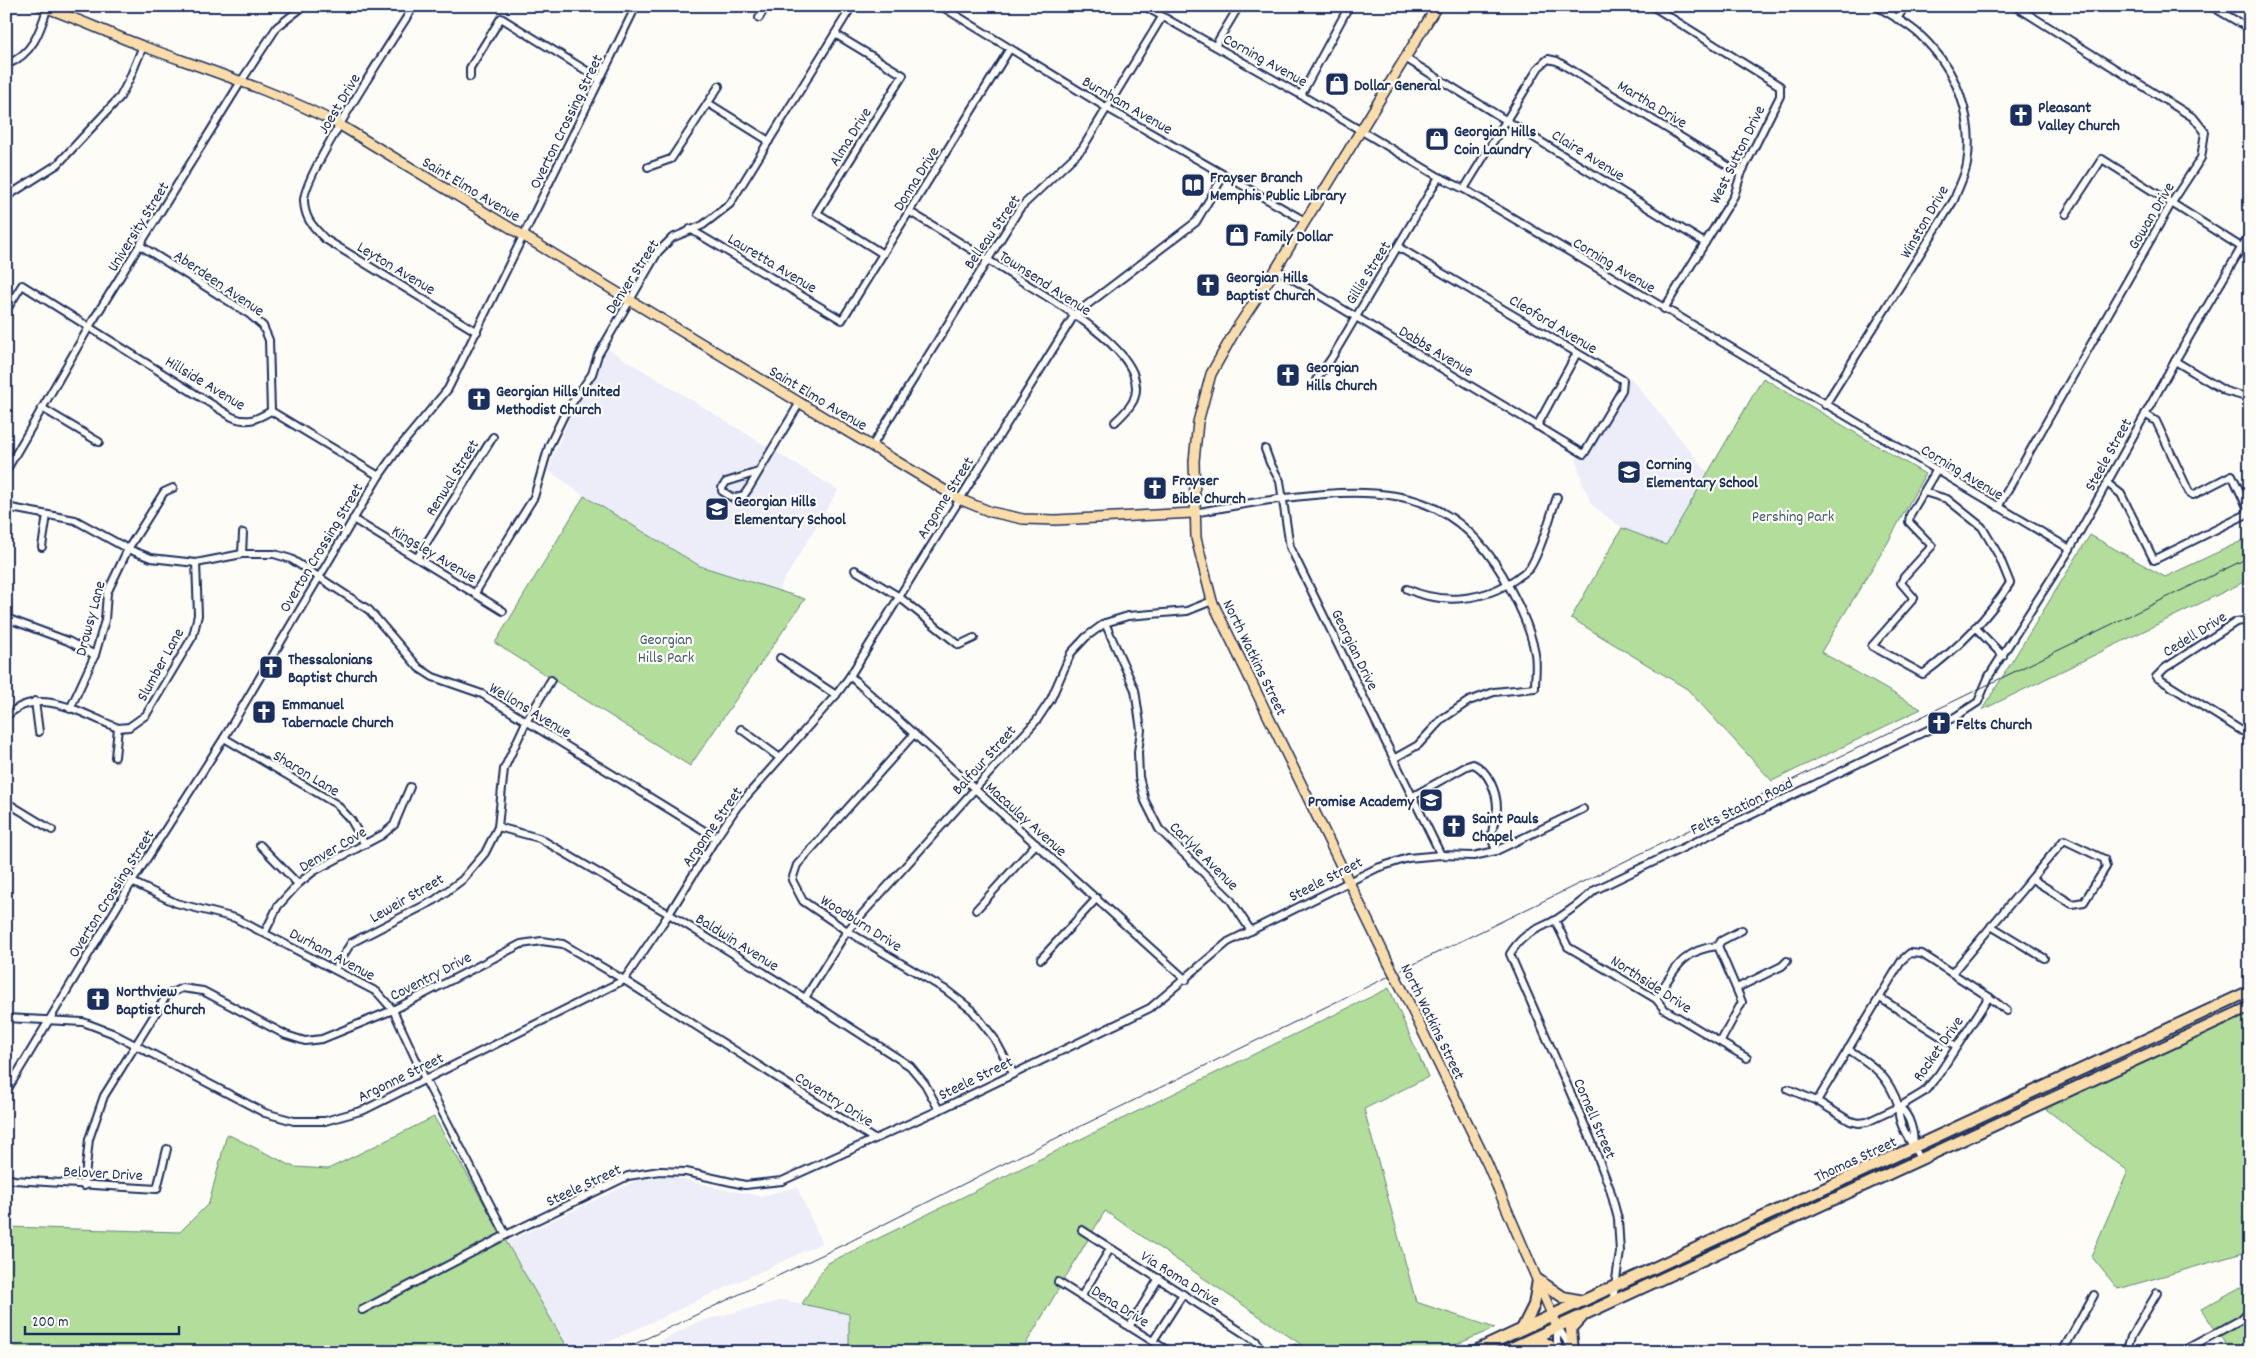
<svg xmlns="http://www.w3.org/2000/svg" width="2256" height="1358" viewBox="0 0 2256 1358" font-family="Dekko,sans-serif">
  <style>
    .built { fill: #ecedf8 }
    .green { fill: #b2dd9b; stroke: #66867c }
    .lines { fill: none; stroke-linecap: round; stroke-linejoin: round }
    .minor-casing { stroke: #1b2f5e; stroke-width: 10 }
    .major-casing { stroke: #1b2f5e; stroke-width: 12 }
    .highway-casing { stroke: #1b2f5e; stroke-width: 14 }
    .minor { stroke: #fdfcf7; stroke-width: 6 }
    .major { stroke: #faddab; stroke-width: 9 }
    .highway { stroke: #faddab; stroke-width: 10 }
    .rail { stroke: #1b2f5e; stroke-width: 1 }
    .major-bridge-casing { stroke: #1b2f5e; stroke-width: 12; stroke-linecap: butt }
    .major-bridge { stroke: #faddab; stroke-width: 9 }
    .labels { text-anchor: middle; stroke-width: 4.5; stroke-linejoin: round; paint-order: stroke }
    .street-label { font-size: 16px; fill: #1b2f5e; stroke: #fdfcf7 }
    .poi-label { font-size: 16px; font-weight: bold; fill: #1b2f5e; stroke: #fdfcf7; text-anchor: start }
    .park-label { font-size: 16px; fill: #415a6d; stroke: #fdfcf7 }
  </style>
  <rect width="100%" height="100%" fill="#fdfcf7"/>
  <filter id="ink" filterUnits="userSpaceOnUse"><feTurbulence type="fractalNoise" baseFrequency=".02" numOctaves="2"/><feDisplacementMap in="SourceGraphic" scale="10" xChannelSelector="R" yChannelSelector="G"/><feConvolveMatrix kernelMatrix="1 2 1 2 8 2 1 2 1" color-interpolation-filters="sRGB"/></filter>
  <g filter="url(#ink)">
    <!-- built -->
    <g class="built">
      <polygon points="608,349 838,490 778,590 700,566 584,496 550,471 552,459 572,412"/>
      <polygon points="1630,377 1708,473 1666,545 1622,528 1592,505 1583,485 1576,459"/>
      <polygon points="671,1176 722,1189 761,1196 797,1187 822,1243 587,1352 570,1352 507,1242 638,1180"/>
      <polygon points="783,1300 850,1314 849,1352 641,1352 697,1322"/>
    </g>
    <!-- green -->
    <g class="green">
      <polygon points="1763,378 1925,474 1887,544 1821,652 1921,709 1772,781 1687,689 1571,618 1622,528 1666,545"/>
      <polygon points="584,496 700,566 805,599 690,766 495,643"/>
      <polygon points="2090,535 2165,577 2250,537 2250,579 1982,710"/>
      <polygon points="1389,988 1428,1077 1364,1109 1416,1302 1495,1328 1439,1352 1312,1352 1105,1211 1021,1352 849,1352 849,1314 802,1304 826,1264"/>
      <polygon points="2250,1013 2250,1251 2118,1289 2091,1256 2128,1171 2039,1104"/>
      <polygon points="434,1117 570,1352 6,1352 6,1227 180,1232 209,1203 227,1134 294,1167 328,1169"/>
      <polygon points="2250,1282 2250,1352 2231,1352 2201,1309"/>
    </g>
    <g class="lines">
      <!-- minor casing -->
      <g class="minor-casing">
        <g id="minor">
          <path d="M414 6C395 36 302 176 304 201 305 220 313 226 325 239L477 332"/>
          <polyline points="941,6 1107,108 1305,221"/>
          <polyline points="1144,6 1301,95 1439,177 1464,189 2070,549"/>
          <polyline points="1652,6 1780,86 1780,96 1741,174 1734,196 1664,309"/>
          <polyline points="2211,6 2250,29"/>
          <polyline points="759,18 766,6"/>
          <polyline points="1897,19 1905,6"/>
          <polyline points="835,34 903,75 817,213 883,254"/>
          <polyline points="1215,46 1239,6"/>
          <polyline points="1405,58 1705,243"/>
          <path d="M6 65C33 54 40 32 48 6"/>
          <polyline points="470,77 470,68 501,18 600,79"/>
          <polyline points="1301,95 1349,6"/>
          <polyline points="708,103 769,141"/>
          <polyline points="648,167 671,159 719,86"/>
          <polyline points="1464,189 1539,67 1548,59 1557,61 1741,174"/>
          <polyline points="6,197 58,164 120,97 129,80 143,46"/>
          <path d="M910 212C944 232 977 253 1010 274 1044 295 1118 336 1133 373 1142 397 1130 408 1115 422"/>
          <polyline points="2066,214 2102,159 2241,247"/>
          <polyline points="690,229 842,320 1009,50"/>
          <polyline points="141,246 249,314 263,326 269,340 271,411"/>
          <polyline points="1276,269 1584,454 1622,390 1623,380 1398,247"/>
          <path d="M6 311 22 285 232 417C248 424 257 419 271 411L379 476"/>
          <polyline points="2175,361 2225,391 2250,398"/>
          <polyline points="1316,380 1331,359 1439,177"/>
          <path d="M1825 405 1954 200C1958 188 1965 176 1967 164 1975 116 1955 68 1921 36 1909 24 1891 15 1876 6"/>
          <polyline points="42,408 99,442"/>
          <polyline points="1537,426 1577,353"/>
          <polyline points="872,446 1020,208 1082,149 1162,17"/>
          <polyline points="1265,449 1270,463 1280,481 1290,547 1441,855"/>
          <polyline points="6,471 89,327 242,80 277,27 304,6"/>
          <polyline points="758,472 726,482 722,488 722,491 733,498 744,495 749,488 799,404"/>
          <polyline points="2107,483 2121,494 2154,560 2245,515 2248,509 2232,475 2193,495 2189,492 2156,421 2145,414"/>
          <path d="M1924 492 1947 499 1982 527 1999 556 2010 583C1988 618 1956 650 1923 674L1872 646 1914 598 1901 583 1904 577 1932 546 1909 522 1910 515 1936 471"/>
          <polyline points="6,507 75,520 128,549 151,558 196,563 242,554 274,554 291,559 369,610 419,668 433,677 482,694 716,838"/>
          <polyline points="1998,507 2171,204 2201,158 2205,132 2194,118 2015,6"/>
          <path d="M1194 513C1238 505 1281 497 1325 494 1404 488 1459 502 1502 574 1516 599 1530 625 1535 654 1537 665 1535 677 1535 688L1494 692 1469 701 1442 719 1418 745 1395 758"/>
          <polyline points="353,519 503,611"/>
          <polyline points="42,547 47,515"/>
          <polyline points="242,554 243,533"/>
          <polyline points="417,558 493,437"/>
          <polyline points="855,570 898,596 959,645 974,638"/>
          <path d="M1407 589C1442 605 1485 601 1517 578 1521 574 1529 571 1531 566 1543 545 1549 519 1557 497"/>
          <polyline points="475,593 534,497 549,446 565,413 592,374 598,355 658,252 672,238 703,225 730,204 852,6"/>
          <polyline points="6,618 68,641 95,655"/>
          <polyline points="2250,620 2236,622 2165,668 2156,677 2250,736"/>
          <polyline points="1105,623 1135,690 1141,730 1138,752 1139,777 1145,801 1159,829 1230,899 1251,931"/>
          <polyline points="1975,627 2003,656"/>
          <polyline points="780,658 836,695"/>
          <polyline points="850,676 1186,980"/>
          <polyline points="35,701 39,732"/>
          <polyline points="70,709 95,655 105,620 107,593 128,549 164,492 173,488"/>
          <path d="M6 717C39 684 82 714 118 728L129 727 146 715 193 636 198 615 196 563"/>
          <polyline points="741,729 780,758"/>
          <polyline points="914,734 797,865 792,880 803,901 847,931 946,990 972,1010 994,1038 1013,1073"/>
          <polyline points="224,738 336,804 351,820 364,843"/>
          <polyline points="115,757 118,728"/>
          <path d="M1413 796 1467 766 1473 764C1488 770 1497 792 1497 808 1496 818 1491 829 1492 839 1493 843 1495 847 1496 851"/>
          <polyline points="6,802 52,830"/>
          <polyline points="498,827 539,838 669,914 805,998 910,1066 925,1084 939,1110"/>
          <polyline points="260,845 298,884"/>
          <polyline points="132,882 176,903 235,918 377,992 393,1010 425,1079 506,1235"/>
          <polyline points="976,910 1036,844"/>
          <polyline points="1555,920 1568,947 1656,999 1664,1009 1747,1058"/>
          <polyline points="1991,926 2044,958"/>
          <polyline points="265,932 278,906 298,884 314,871 382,835 394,825 410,787"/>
          <polyline points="1718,946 1742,1002 1721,1041"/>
          <polyline points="1041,959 1097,898"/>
          <polyline points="335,969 351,943 435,900 462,880 485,853 498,827 504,769 526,722 551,680"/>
          <polyline points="1952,973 2064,840 2104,859 2106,867 2084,902 2072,904 2032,879"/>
          <polyline points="1737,988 1782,966 1787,961"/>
          <polyline points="805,998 847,931 1037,720 1051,699 1071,653 1086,637 1105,623 1128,616 1187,611 1212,601"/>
          <polyline points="1880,998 1956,1046"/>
          <path d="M1656 999C1673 972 1682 949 1718 946L1721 941 1742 930"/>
          <polyline points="6,1018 83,1022 112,1033 265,1113 294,1121 325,1121 364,1110 624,980 669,914 716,838 737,807 836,695 850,676 1075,314 1196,222 1224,175"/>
          <path d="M1848 1049C1875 1067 1888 1075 1899 1107"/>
          <polyline points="1788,1089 1817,1101 1850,1121 1859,1123 1867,1122 1899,1107 1924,1092 1939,1074 1989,997"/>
          <polyline points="6,1092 132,882 224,738 379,476 398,449 448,389 636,6"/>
          <polyline points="1817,1101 1902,960 1910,953 1922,954 1989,997 2007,1011"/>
          <path d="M1914 1147C1914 1134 1911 1115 1899 1107 1896 1125 1913 1143 1920 1159"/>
          <polyline points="6,1177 14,1180 157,1189 167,1149"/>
          <polyline points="84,1186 89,1139 104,1096 167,995 182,988 203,991 286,1035 305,1041 322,1039 393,1010 521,944 542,941 563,944 624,980 874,1139"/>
          <polyline points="1082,1230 1256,1341 1261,1352"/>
          <polyline points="1058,1282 1170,1352"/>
          <polyline points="1081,1297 1110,1249"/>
          <path d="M1613 1300 1620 1252 1618 1219 1610 1189 1592 1142 1510 954C1524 931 1536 931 1557 919 1571 910 1583 901 1595 890L1955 717 1978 702 1989 676 2070 549 2175 361 2250 233"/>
          <polyline points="362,1310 506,1235 628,1176 660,1171 686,1172 745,1185 782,1181 939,1110 1150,1008 1228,942 1377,868 1408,858 1441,855 1473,856 1496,851 1583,809"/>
          <polyline points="1557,1326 1570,1346"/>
          <polyline points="1557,1326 1557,1342 1561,1352"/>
          <polyline points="1129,1327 1159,1278"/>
          <polyline points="1153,1341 1183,1294"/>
          <polyline points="1288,1352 1295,1349 1307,1352"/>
          <polyline points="2062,1352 2094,1295"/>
          <polyline points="2126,1352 2131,1337 2157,1293"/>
          <polyline points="2181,1352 2240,1320 2250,1310"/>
        </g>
      </g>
      <!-- major casing -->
      <g class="major-casing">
        <g id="major">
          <path d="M41 6C76 18 110 34 145 47 211 71 278 92 340 125L959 499 991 512 1023 519 1056 520 1194 513"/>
          <polyline points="1388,962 1212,601 1196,538 1194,461 1198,422 1211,374 1235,331 1276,269 1437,6"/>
          <polyline points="1403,991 1487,1163 1557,1326"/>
        </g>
      </g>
      <!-- highway casing -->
      <g class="highway-casing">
        <g id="highway">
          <polyline points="1522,1329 1534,1305 1538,1280 1563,1297 1583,1301"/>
          <path d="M1528 1342C1540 1340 1548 1342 1556 1352"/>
          <polyline points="1473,1352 2250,991"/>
          <polyline points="1503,1352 2250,1007"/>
          <polyline points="1573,1352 1571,1329 1582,1317"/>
        </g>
      </g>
      <!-- minor -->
      <use href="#minor" class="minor"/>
      <!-- major -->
      <use href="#major" class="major"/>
      <!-- highway -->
      <use href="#highway" class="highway"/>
      <!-- rail -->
      <polyline class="rail" points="618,1352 849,1242 999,1166 2250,557"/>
      <!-- major-bridge casing -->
      <g class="major-bridge-casing">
        <polyline id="major-bridge" points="1388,962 1403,991"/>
      </g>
      <!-- major-bridge -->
      <use href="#major-bridge" class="major-bridge"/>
    </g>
  </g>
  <!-- icons -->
  <defs>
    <g id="shop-square" transform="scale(1.25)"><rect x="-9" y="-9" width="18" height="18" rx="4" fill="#1b2f5e" stroke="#fdfcf7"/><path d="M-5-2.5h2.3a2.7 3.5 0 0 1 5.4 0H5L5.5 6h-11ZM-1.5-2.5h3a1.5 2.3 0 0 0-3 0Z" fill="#fff"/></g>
    <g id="church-square" transform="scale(1.25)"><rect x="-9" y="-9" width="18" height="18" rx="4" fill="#1b2f5e" stroke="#fdfcf7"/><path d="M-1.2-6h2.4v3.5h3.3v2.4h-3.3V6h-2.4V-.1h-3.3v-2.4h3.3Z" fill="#fff"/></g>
    <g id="library-square" transform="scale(1.25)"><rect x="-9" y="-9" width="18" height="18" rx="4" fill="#1b2f5e" stroke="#fdfcf7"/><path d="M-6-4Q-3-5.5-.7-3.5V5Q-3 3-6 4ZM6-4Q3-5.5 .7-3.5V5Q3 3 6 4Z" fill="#fff"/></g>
    <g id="school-square" transform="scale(1.25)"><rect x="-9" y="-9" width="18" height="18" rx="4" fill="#1b2f5e" stroke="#fdfcf7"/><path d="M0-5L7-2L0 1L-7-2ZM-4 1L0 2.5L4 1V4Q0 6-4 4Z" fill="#fff"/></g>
  </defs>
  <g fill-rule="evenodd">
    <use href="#shop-square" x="1337" y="84"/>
    <use href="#church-square" x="2021" y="115"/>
    <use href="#shop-square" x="1437" y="139"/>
    <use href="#library-square" x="1193" y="185"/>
    <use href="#shop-square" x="1237" y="235"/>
    <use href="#church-square" x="1208" y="285"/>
    <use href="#church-square" x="1288" y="375"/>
    <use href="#church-square" x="479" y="399"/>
    <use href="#school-square" x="1629" y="472"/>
    <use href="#church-square" x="1155" y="488"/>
    <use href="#school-square" x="717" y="509"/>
    <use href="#church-square" x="271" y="667"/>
    <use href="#church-square" x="264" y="712"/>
    <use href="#church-square" x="1939" y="723"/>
    <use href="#school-square" x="1431" y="800"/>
    <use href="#church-square" x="1454" y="826"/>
    <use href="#church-square" x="98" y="999"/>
  </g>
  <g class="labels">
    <!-- street labels -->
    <g class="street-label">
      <text transform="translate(1266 59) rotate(29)" y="6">Corning Avenue</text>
      <text transform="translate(338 103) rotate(-59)" y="6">Joest Drive</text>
      <text transform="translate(1653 103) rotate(31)" y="6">Martha Drive</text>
      <text transform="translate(1128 104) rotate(30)" y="6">Burnham Avenue</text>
      <text transform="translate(565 121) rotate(-64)" y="6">Overton Crossing Street</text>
      <text transform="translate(849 136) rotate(-58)" y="6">Alma Drive</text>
      <text transform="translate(1589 154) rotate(32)" y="6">Claire Avenue</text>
      <text transform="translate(1736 154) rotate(-64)" y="6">West Sutton Drive</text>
      <text transform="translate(915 178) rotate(-58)" y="6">Donna Drive</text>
      <text transform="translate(472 188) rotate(31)" y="6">Saint Elmo Avenue</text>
      <text transform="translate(2150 215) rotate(-59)" y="6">Gowan Drive</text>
      <text transform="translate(1923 221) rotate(-60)" y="6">Winston Drive</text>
      <text transform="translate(137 226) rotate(-58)" y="6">University Street</text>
      <text transform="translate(991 231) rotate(-55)" y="6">Belleau Street</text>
      <text transform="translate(773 262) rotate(31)" y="6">Lauretta Avenue</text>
      <text transform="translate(1615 264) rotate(31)" y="6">Corning Avenue</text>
      <text transform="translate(397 267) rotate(31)" y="6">Leyton Avenue</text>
      <text transform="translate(1367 272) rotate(-58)" y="6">Gillie Street</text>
      <text transform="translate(631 276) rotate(-57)" y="6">Denver Street</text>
      <text transform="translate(220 282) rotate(34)" y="6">Aberdeen Avenue</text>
      <text transform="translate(1046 282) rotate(33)" y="6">Townsend Avenue</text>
      <text transform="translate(1554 323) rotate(31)" y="6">Cleoford Avenue</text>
      <text transform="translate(1437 350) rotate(31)" y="6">Dabbs Avenue</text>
      <text transform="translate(206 382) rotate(31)" y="6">Hillside Avenue</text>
      <text transform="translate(819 397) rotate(31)" y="6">Saint Elmo Avenue</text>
      <text transform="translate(2107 454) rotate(-61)" y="6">Steele Street</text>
      <text transform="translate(1963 471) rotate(31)" y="6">Corning Avenue</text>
      <text transform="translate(451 477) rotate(-58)" y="6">Renwal Street</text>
      <text transform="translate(944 497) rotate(-58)" y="6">Argonne Street</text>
      <text transform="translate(320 547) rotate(-59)" y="6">Overton Crossing Street</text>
      <text transform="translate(435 553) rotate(31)" y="6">Kingsley Avenue</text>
      <text transform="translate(89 618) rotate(-75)" y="6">Drowsy Lane</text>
      <text transform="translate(2194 633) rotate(-32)" y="6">Cedell Drive</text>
      <text transform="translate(1356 649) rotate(64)" y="6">Georgian Drive</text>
      <text transform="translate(1256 657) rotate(64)" y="6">North Watkins Street</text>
      <text transform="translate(159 664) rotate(-61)" y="6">Slumber Lane</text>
      <text transform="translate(531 709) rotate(31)" y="6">Wellons Avenue</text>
      <text transform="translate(983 759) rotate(-48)" y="6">Balfour Street</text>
      <text transform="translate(307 772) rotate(31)" y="6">Sharon Lane</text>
      <text transform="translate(1741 805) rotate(-26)" y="6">Felts Station Road</text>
      <text transform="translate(1027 818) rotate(42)" y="6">Macaulay Avenue</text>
      <text transform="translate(711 826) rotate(-55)" y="6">Argonne Street</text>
      <text transform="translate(332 848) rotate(-30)" y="6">Denver Cove</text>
      <text transform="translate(1205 855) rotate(45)" y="6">Carlyle Avenue</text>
      <text transform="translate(1325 878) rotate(-27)" y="6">Steele Street</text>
      <text transform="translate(110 893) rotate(-58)" y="6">Overton Crossing Street</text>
      <text transform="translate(406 897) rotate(-30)" y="6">Leweir Street</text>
      <text transform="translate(862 922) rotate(32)" y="6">Woodburn Drive</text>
      <text transform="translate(738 941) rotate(32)" y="6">Baldwin Avenue</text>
      <text transform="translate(333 953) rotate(28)" y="6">Durham Avenue</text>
      <text transform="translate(430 975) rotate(-27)" y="6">Coventry Drive</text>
      <text transform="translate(1652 983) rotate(33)" y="6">Northside Drive</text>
      <text transform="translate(1434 1021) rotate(64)" y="6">North Watkins Street</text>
      <text transform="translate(1937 1048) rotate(-55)" y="6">Rocket Drive</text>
      <text transform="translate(400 1076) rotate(-26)" y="6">Argonne Street</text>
      <text transform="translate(975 1077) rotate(-26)" y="6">Steele Street</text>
      <text transform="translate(835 1098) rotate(32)" y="6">Coventry Drive</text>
      <text transform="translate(1596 1118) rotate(67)" y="6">Cornell Street</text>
      <text transform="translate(1855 1158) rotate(-25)" y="6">Thomas Street</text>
      <text transform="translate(103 1172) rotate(3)" y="6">Belover Drive</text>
      <text transform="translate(583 1184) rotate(-25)" y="6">Steele Street</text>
      <text transform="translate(1181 1277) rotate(32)" y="6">Via Roma Drive</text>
      <text transform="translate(1121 1305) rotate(32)" y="6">Dena Drive</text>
    </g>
    <!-- poi labels -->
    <g class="poi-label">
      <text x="1354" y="90">Dollar General</text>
      <text x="2038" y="112">Pleasant<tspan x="2038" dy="18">Valley Church</tspan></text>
      <text x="1454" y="136">Georgian Hills<tspan x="1454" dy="18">Coin Laundry</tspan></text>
      <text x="1210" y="182">Frayser Branch<tspan x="1210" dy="18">Memphis Public Library</tspan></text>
      <text x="1254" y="241">Family Dollar</text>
      <text x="1226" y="282">Georgian Hills<tspan x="1226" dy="18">Baptist Church</tspan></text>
      <text x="1306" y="372">Georgian<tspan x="1306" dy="18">Hills Church</tspan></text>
      <text x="496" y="396">Georgian Hills United<tspan x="496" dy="18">Methodist Church</tspan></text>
      <text x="1646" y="469">Corning<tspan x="1646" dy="18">Elementary School</tspan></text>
      <text x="1172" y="485">Frayser<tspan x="1172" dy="18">Bible Church</tspan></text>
      <text x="734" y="506">Georgian Hills<tspan x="734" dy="18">Elementary School</tspan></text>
      <text x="288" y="664">Thessalonians<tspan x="288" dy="18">Baptist Church</tspan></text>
      <text x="282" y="709">Emmanuel<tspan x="282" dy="18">Tabernacle Church</tspan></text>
      <text x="1956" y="729">Felts Church</text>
      <text x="1414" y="806" text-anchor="end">Promise Academy</text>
      <text x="1472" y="823">Saint Pauls<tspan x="1472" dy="18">Chapel</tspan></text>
      <text x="116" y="996">Northview<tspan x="116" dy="18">Baptist Church</tspan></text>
    </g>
    <!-- park labels -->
    <g class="park-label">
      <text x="1793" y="521">Pershing Park</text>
      <text x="666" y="644">Georgian<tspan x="666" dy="18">Hills Park</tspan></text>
    </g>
  </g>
  <!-- margin -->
  <rect width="2256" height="1358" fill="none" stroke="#fdfcf7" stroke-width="25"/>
  <rect x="12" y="12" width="2231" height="1333" fill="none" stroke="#1b2f5e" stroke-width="2" filter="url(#ink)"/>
  <!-- scale -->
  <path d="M25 1326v8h154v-8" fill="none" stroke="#1b2f5e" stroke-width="2.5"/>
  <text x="32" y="1326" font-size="15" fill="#1b2f5e" stroke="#fdfcf7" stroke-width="4" paint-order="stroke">200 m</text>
</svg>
